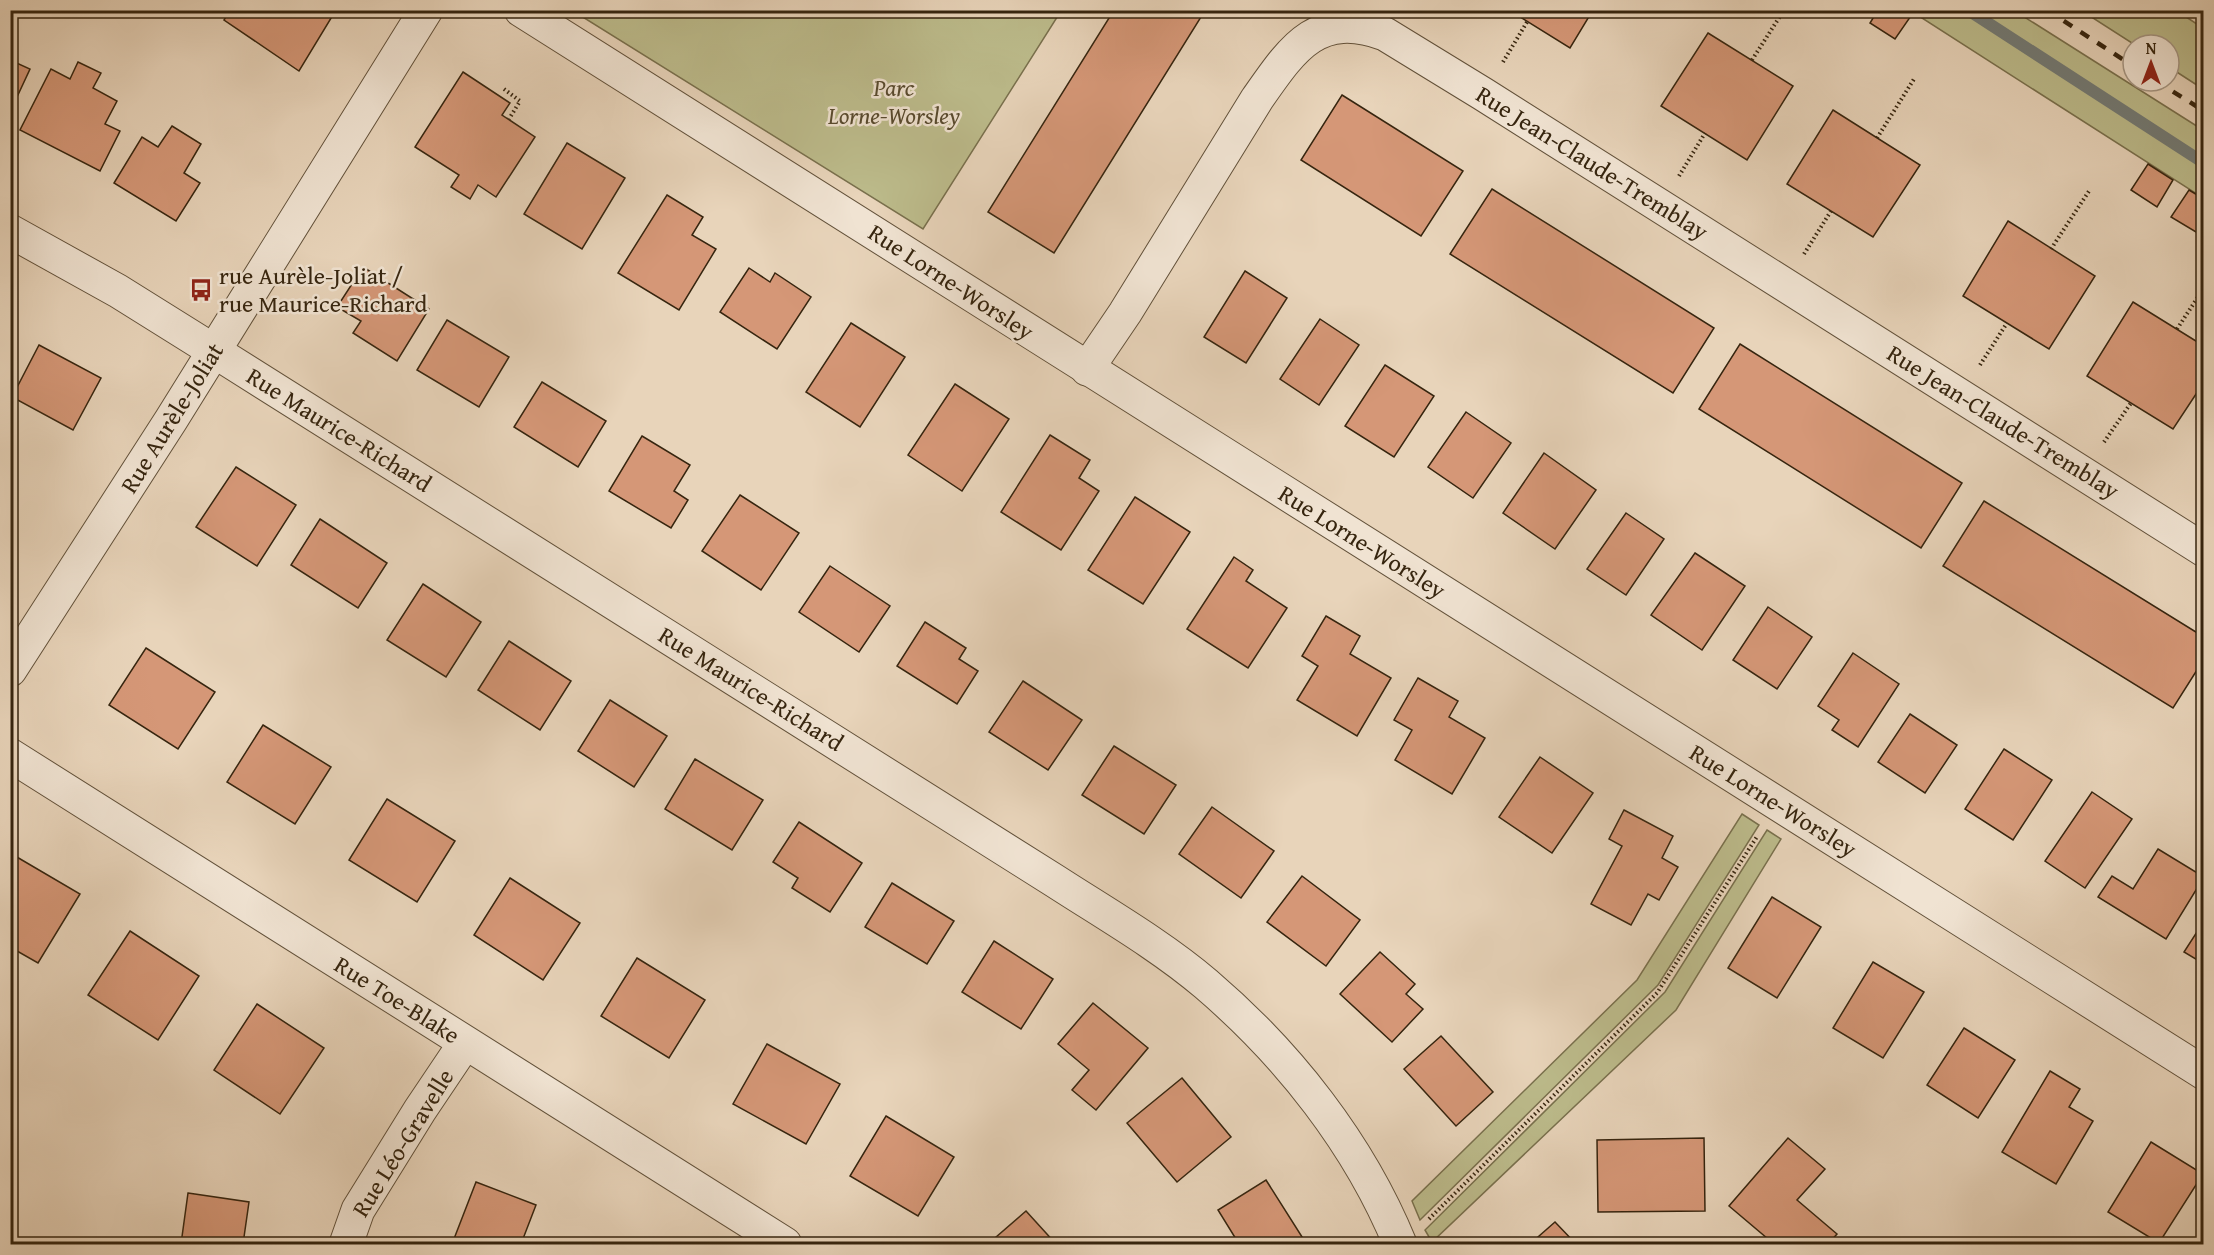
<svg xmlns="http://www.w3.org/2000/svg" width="2214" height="1255" viewBox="0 0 2214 1255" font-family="'Gentium Book Plus',serif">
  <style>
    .green { fill: #bcbb8b; stroke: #79704d; stroke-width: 1.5 }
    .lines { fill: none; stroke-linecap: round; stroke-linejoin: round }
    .stream { stroke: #737b76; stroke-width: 12 }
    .building { fill: #d59777; stroke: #36250f; stroke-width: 1.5 }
    .street-casing { stroke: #62513a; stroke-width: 35 }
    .path { stroke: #36250f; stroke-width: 4; stroke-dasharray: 1.5 3; stroke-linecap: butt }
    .street { stroke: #f0e3d2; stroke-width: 33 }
    .rail { stroke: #36250f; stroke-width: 4.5; stroke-dasharray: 10 10; stroke-linecap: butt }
    .labels { text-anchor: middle; stroke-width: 5; stroke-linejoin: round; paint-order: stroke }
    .park-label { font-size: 24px; font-style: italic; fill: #584a2e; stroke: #f0e3d2 }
    .street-label { font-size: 24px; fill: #36250f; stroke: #f0e3d2 }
    .poi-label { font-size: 24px; fill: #36250f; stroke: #f0e3d2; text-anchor: start }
  </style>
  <rect width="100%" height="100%" fill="#e8d4ba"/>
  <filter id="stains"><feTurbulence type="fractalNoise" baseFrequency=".00333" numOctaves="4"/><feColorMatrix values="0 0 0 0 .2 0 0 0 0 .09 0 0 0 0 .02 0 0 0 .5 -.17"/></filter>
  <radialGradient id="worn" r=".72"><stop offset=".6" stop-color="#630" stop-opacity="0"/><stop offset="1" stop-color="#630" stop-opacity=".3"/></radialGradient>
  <!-- green -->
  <g class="green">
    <polygon points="573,11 1061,11 923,229"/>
    <polygon points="1911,11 2015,11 2203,130 2203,198"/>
    <polygon points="2082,11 2177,11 2203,28 2203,89 2169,67 2169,45 2135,45"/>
    <polygon points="1742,814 1759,825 1658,985 1420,1220 1412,1201 1637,980"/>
    <polygon points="1767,830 1781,839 1676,1010 1432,1242 1425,1230 1665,992"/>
  </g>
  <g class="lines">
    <!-- stream -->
    <polyline class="stream" points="1968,10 2204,163"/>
  </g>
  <!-- building -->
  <g class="building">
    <polygon points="230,10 336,10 299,71 224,20"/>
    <polygon points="1114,10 1191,10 1201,17 1054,253 988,212"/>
    <polygon points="1509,10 1593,10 1570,48"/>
    <polygon points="1878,10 1909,10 1913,13 1895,39 1870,23"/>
    <polygon points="1708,33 1793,86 1747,160 1661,106"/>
    <polygon points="10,60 30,69 10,112"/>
    <polygon points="78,62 101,73 93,88 117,101 105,124 120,131 100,171 20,130 51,69 70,79"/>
    <polygon points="463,72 510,103 502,115 535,137 496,197 478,185 470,199 451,187 459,175 415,147"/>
    <polygon points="1342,95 1463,171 1421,236 1301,160"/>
    <polygon points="1833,110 1920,165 1873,237 1787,184"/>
    <polygon points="172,126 201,144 184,173 200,183 176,221 114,183 142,137 158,147"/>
    <polygon points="567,143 625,178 582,249 524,214"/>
    <polygon points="2148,164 2173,180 2157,207 2131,190"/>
    <polygon points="1492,189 1714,328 1673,393 1450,254"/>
    <polygon points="2189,190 2204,199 2204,221 2196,232 2171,217"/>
    <polygon points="667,195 703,217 692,235 716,249 679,310 618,273"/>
    <polygon points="2008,221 2095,276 2049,349 1963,296"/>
    <polygon points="363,267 429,309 397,361 353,333 361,321 337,307"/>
    <polygon points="749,268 770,282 775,273 811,297 777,349 720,312"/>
    <polygon points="1245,271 1287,298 1246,363 1204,337"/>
    <polygon points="2133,302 2204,346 2204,382 2173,429 2087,376"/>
    <polygon points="1320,319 1359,345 1319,405 1280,379"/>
    <polygon points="447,320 509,357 479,407 417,370"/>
    <polygon points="851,323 905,357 860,427 806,392"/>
    <polygon points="1740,344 1962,483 1921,548 1699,409"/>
    <polygon points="39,345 101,378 73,430 12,397"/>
    <polygon points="1385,365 1434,396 1394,457 1345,426"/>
    <polygon points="542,382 606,421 578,467 514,427"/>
    <polygon points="955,384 1009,419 962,491 908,455"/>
    <polygon points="1466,412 1511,443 1473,498 1428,467"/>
    <polygon points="1050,435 1090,460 1079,478 1099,491 1061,550 1001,512"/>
    <polygon points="642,436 690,465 674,491 688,500 671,528 609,491"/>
    <polygon points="1544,453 1596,490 1555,549 1503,513"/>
    <polygon points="236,467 296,505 257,566 196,527"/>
    <polygon points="740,495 799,533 761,590 702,551"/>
    <polygon points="1135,497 1190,532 1143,604 1088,570"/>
    <polygon points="1984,501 2204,637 2204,659 2173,708 1943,566"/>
    <polygon points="1626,513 1664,539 1626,595 1587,569"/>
    <polygon points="320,519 387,563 358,608 291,565"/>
    <polygon points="1695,553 1745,586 1702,650 1651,615"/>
    <polygon points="1234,557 1253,570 1246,581 1287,608 1248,668 1187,629"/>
    <polygon points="830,566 890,606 859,652 799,612"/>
    <polygon points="423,584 481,622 446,677 387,640"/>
    <polygon points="1768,607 1812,637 1777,689 1733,660"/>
    <polygon points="1326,616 1360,636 1350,654 1391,678 1357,736 1297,700 1318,666 1302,656"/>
    <polygon points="925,622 966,648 959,659 978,671 957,704 897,666"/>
    <polygon points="509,641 571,681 540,730 478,690"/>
    <polygon points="146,648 215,692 178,749 109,705"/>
    <polygon points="1853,653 1899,684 1858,747 1832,730 1839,720 1818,706"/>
    <polygon points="1418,678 1458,701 1449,717 1485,738 1452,794 1395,760 1412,730 1394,720"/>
    <polygon points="1023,681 1082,720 1048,770 989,732"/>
    <polygon points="610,700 667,736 634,787 578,751"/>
    <polygon points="1910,714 1957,745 1925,793 1878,762"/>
    <polygon points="263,725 331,767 295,824 227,782"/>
    <polygon points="1114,746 1176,785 1144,834 1082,795"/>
    <polygon points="2004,749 2052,780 2013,840 1965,809"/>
    <polygon points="1540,757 1593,793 1552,853 1499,817"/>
    <polygon points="695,759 763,800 732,850 665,809"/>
    <polygon points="2092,792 2132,819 2085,888 2045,861"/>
    <polygon points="387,799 455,841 417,902 349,860"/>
    <polygon points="1212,807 1274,851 1241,898 1179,854"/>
    <polygon points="1624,810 1673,836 1662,858 1678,867 1659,900 1648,894 1631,925 1591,904 1622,846 1609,839"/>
    <polygon points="799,822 862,863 830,912 792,888 798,878 773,862"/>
    <polygon points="2158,849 2204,877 2166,939 2098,897 2112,876 2133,889"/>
    <polygon points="10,853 80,894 38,963 10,947"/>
    <polygon points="1302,876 1360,920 1326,966 1267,922"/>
    <polygon points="510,878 580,923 543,980 474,935"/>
    <polygon points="892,883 954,921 927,964 865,927"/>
    <polygon points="1772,897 1821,927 1777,998 1728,968"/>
    <polygon points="2204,921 2204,964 2184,952"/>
    <polygon points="130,931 199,976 158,1040 88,995"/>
    <polygon points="994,941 1053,979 1021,1029 962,992"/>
    <polygon points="1380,952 1415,984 1406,994 1423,1009 1392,1042 1340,994"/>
    <polygon points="637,958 705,1000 669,1058 601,1016"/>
    <polygon points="1873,962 1924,992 1883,1058 1833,1028"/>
    <polygon points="1093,1003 1148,1048 1096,1110 1072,1090 1089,1070 1058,1044"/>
    <polygon points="257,1004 324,1048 280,1114 214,1070"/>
    <polygon points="1964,1028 2015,1060 1978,1118 1927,1085"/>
    <polygon points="1441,1036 1493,1092 1456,1126 1404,1069"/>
    <polygon points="767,1044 840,1084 806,1144 733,1104"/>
    <polygon points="2050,1071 2080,1089 2069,1107 2093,1121 2056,1184 2002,1152"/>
    <polygon points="1182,1078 1231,1137 1177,1182 1127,1123"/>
    <polygon points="886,1116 954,1157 918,1216 850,1176"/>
    <polygon points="1704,1138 1705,1211 1598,1212 1597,1140"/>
    <polygon points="1788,1138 1825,1169 1797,1200 1837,1234 1828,1244 1774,1244 1729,1206"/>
    <polygon points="2151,1142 2203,1174 2159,1243 2108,1212"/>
    <polygon points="1266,1180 1304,1240 1296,1244 1239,1244 1218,1210"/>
    <polygon points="476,1182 536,1205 521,1244 452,1244"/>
    <polygon points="188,1193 249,1202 243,1244 181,1244"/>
    <polygon points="1026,1211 1056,1244 988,1244"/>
    <polygon points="1555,1222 1576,1244 1530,1244"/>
  </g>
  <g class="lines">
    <!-- street casing -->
    <g class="street-casing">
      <g id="street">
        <polyline points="521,10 2204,1073"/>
        <path d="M10 231 118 291 214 351 1055 881C1106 914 1160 945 1206 984 1288 1054 1359 1144 1400 1244"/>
        <path d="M1087 369 1125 313 1257 99C1292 49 1317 9 1385 34L1483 94 2204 550"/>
        <polyline points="10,670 171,420 426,10"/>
        <polyline points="10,755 785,1244"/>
        <polyline points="346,1244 358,1210 420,1110 465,1043"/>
      </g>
    </g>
    <!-- path -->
    <g class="path">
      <polyline points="1752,60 1784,10"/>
      <polyline points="1503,62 1527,22"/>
      <polyline points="504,89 520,101 509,119"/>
      <polyline points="1877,138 1914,79"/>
      <polyline points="1679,176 1705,133"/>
      <polyline points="2051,249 2089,191"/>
      <polyline points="1804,254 1831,211"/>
      <polyline points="2177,329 2204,288"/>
      <polyline points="1980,365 2007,323"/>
      <polyline points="2104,442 2131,403"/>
      <polyline points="1429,1219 1657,993 1758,835"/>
    </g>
    <!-- street -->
    <use href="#street" class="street"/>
    <!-- rail -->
    <g class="rail">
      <polyline points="2047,10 2133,66"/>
      <polyline points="2156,81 2204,111"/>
    </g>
  </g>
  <!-- icons -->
  <defs>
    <g id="bus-bare" transform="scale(1.8)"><path d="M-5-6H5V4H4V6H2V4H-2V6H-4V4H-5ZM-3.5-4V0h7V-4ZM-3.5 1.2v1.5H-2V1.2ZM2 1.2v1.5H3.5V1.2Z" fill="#8f2418" stroke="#f0e3d2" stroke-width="2.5" paint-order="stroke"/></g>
  </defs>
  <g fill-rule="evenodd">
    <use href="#bus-bare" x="201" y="290"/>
  </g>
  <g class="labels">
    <!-- park labels -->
    <g class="park-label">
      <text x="894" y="96">Parc<tspan x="894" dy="28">Lorne-Worsley</tspan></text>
    </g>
    <!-- street labels -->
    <g class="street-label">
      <text transform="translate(1592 163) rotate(32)" y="8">Rue Jean-Claude-Tremblay</text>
      <text transform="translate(951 282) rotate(33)" y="8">Rue Lorne-Worsley</text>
      <text transform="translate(172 418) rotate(-58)" y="8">Rue Aurèle-Joliat</text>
      <text transform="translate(2003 422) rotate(32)" y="8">Rue Jean-Claude-Tremblay</text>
      <text transform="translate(339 430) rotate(32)" y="8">Rue Maurice-Richard</text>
      <text transform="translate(1362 542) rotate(32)" y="8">Rue Lorne-Worsley</text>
      <text transform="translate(751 689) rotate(32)" y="8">Rue Maurice-Richard</text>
      <text transform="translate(1773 801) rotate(32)" y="8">Rue Lorne-Worsley</text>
      <text transform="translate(397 1000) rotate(32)" y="8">Rue Toe-Blake</text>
      <text transform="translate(403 1143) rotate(-58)" y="8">Rue Léo-Gravelle</text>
    </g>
    <!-- poi labels -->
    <g class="poi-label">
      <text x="219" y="284">rue Aurèle-Joliat /<tspan x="219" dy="28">rue Maurice-Richard</tspan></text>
    </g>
  </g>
  <!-- margin -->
  <rect width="2214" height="1255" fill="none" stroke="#e8d4ba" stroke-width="36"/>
  <rect x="12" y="12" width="2190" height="1231" fill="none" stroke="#36250f" stroke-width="3"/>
  <rect x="18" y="18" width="2178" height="1219" fill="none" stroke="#36250f" stroke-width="1.5"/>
  <!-- north arrow -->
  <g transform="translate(2151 63)"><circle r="28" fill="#f0e3d2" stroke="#a69784" stroke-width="1.5"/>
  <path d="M0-4.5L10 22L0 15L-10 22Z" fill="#8f2418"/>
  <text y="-9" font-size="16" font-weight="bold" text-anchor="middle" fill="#36250f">N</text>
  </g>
  <rect width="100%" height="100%" filter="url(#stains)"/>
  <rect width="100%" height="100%" fill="url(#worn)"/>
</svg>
